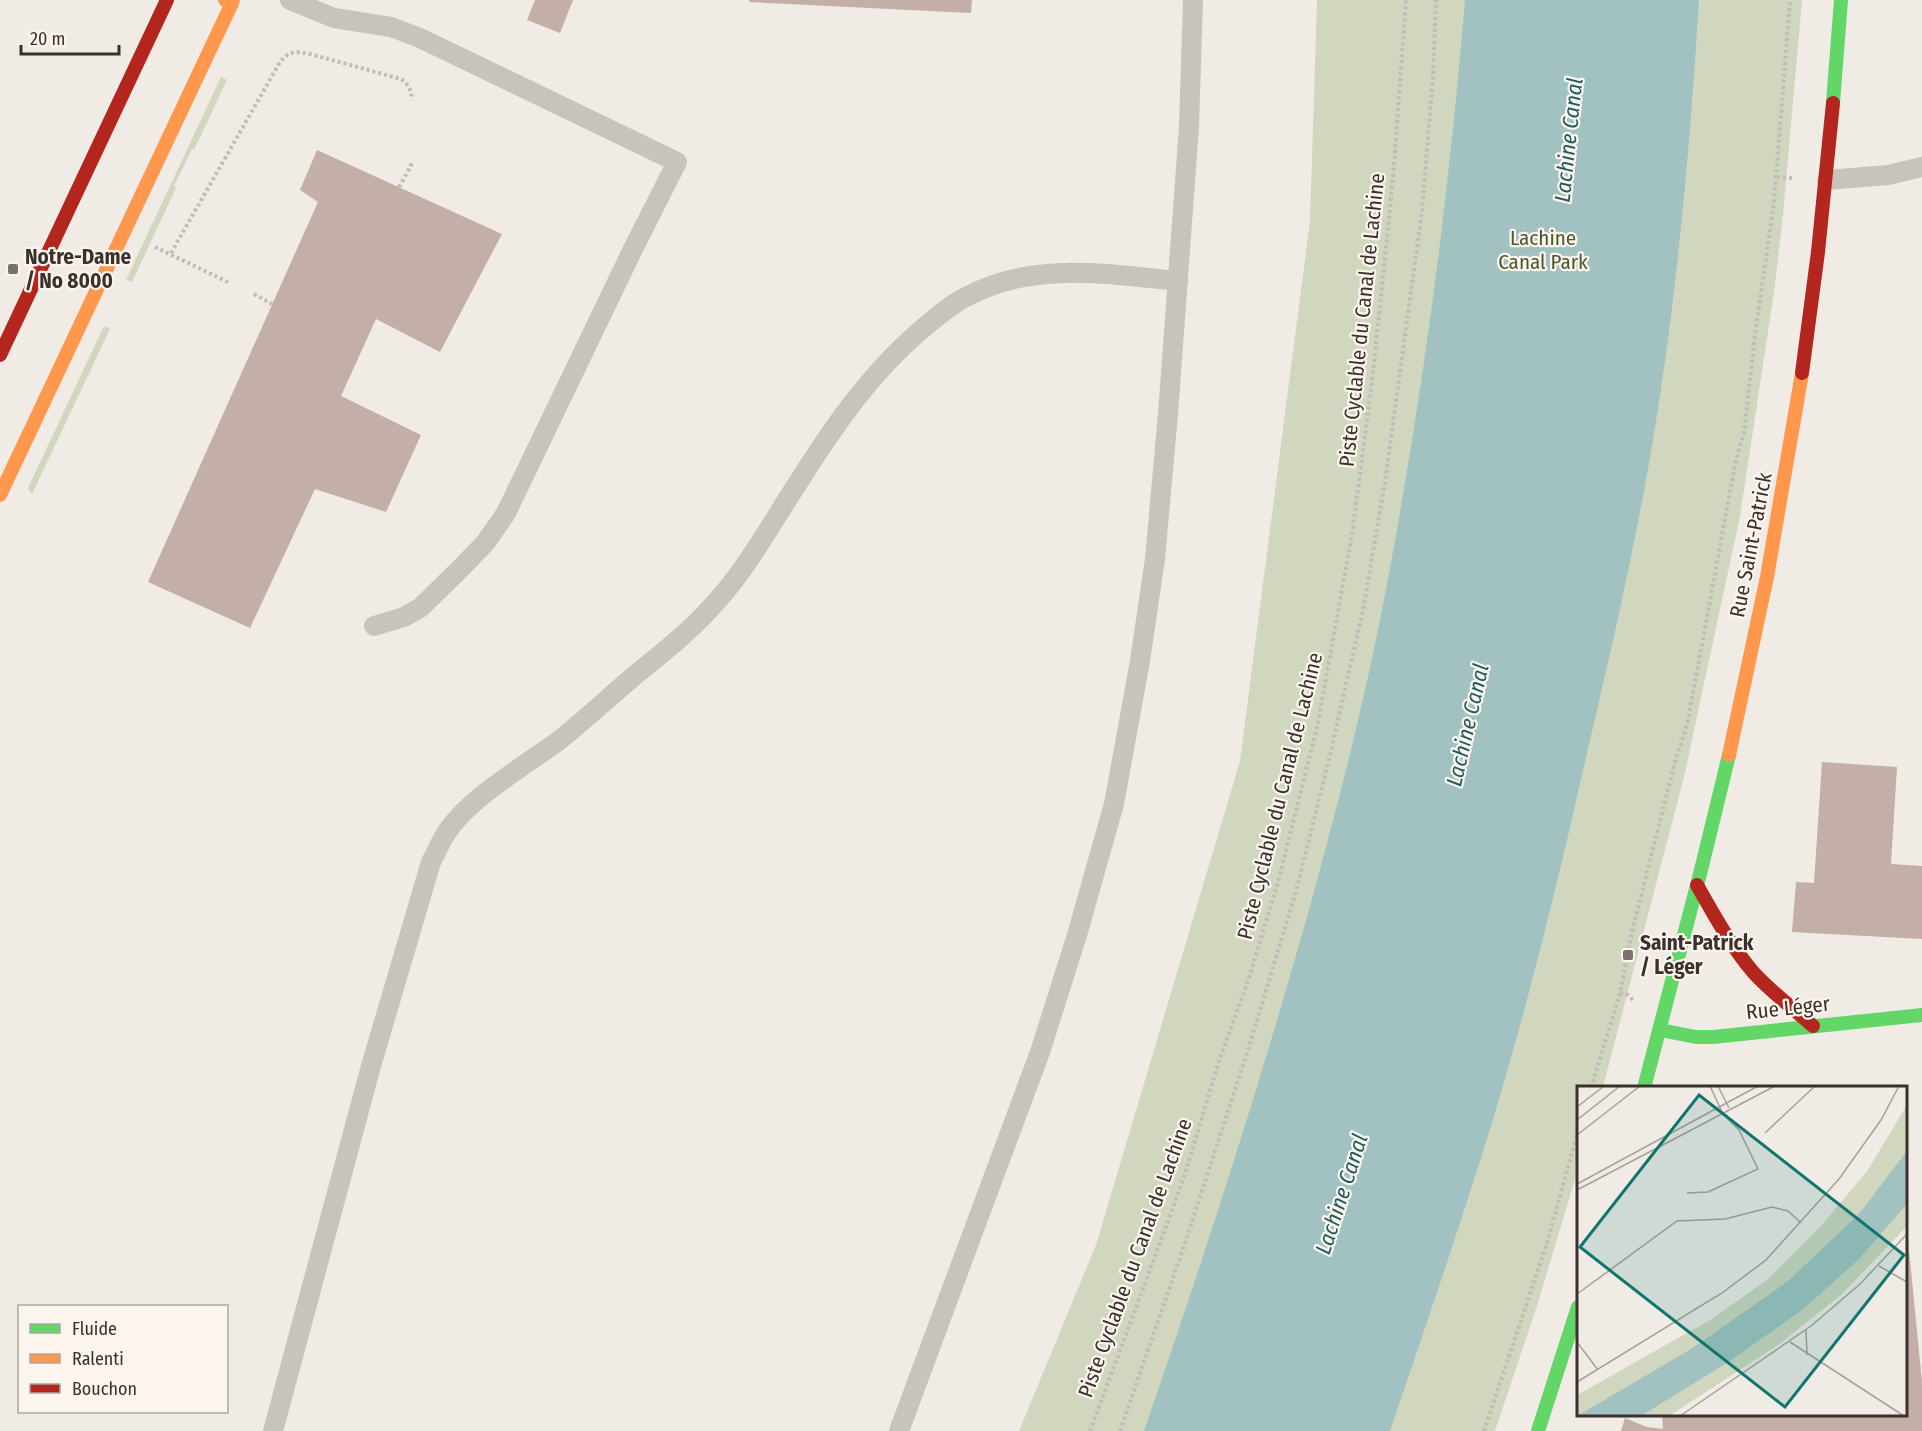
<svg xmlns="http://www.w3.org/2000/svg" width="1922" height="1431" viewBox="0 0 1922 1431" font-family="'Fira Sans Condensed',sans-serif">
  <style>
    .green { fill: #d1d6bf }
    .water { fill: #a1c2c1 }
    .building { fill: #c3afa7 }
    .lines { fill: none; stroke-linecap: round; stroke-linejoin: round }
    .path { stroke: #c2bbb6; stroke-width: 4; stroke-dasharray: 3 3; stroke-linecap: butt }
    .lane { stroke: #c9c3be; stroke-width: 20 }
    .fast { stroke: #63d668; stroke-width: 14 }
    .slow { stroke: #ff974d; stroke-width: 14 }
    .jam { stroke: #b3261e; stroke-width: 14 }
    .poi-dot { fill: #7a716c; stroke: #fbf5ee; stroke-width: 2 }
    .labels { text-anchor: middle; stroke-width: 4.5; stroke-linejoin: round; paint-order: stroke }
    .park-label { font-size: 21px; fill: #4a5a2e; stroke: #fbf5ee }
    .poi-label { font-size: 21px; font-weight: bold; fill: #3b302b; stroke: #fbf5ee; text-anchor: start }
    .street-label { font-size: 21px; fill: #3b302b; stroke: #fbf5ee }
    .water-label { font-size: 22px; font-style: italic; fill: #1f5a5e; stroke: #fbf5ee }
    .inset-road { fill: none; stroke: #a8a09b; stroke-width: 1.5 }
    .view { fill: #0f766e; fill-opacity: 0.15; stroke: #0f766e; stroke-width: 3 }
    .inset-edge { fill: none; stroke: #3b302b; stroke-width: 3 }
  </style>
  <rect width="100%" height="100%" fill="#f0ebe5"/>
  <!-- green -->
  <g class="green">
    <polygon points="1317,0 1802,0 1783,215 1774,292 1740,516 1684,777 1603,1087 1578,1088 1578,1169 1537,1306 1495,1431 1019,1431 1096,1245 1240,761 1310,221"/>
    <polygon points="221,77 227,80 194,150 192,149 174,186 176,188 132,282 126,280"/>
    <polygon points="104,326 110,329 32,494 28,488"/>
  </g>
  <!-- water -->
  <path class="water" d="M1465 0H1699C1689 165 1674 329 1644 491 1628 576 1609 660 1589 744 1558 883 1524 1022 1481 1158 1452 1249 1421 1340 1390 1431H1144C1203 1261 1258 1090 1307 917 1338 805 1367 693 1388 579 1424 387 1449 194 1465 0Z"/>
  <!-- building -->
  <g class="building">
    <polygon points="535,0 573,0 560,33 527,20"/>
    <polygon points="749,0 972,0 971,13 749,2"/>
    <polygon points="317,150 502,234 440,352 376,319 341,396 421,435 386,512 315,489 250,628 148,582 318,202 300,190"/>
    <polygon points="1822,762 1897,767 1891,864 1922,866 1922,939 1792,932 1796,882 1814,883"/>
    <polygon points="1906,1229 1907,1229 1922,1382 1922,1431 1621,1431 1625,1418 1647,1427 1663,1429 1662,1414 1906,1414"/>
  </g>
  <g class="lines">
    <!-- path -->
    <g class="path">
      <polyline points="1777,177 1793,178"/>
      <polyline points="399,187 411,166 411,161"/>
      <polyline points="155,247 228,282"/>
      <path d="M171 253 280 62C289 51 296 51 310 54L401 79C409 85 411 90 412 100"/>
      <polyline points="254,294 272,304"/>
      <polyline points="1620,993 1628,995 1633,1000"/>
      <polyline points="1591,1088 1620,993 1632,932 1675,762 1687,725 1736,460 1744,433 1755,334 1774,203 1790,0"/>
      <polyline points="1090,1431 1170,1216 1187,1167 1218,1064 1249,978 1278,882 1318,723 1352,534 1373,373 1393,179 1406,0"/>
      <polyline points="1120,1431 1185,1243 1249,1047 1296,891 1330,755 1363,610 1385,482 1422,211 1433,77 1436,0"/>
      <polyline points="1484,1431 1547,1243 1578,1131"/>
    </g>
    <!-- lane -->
    <g class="lane">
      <polyline points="290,0 334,18 391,27 420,38 677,162 633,249 506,513 486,542 460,569 420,608 404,617 374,626"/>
      <polyline points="1827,180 1888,175 1922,167"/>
      <path d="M273 1431 371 1066 431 862C436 853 440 843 445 835 466 800 524 766 557 742 584 721 608 698 634 676 662 653 692 630 716 602 740 576 758 546 777 516 819 449 860 382 921 330 935 318 950 305 966 297 1032 261 1106 274 1178 281"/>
      <polyline points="899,1431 1040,1052 1077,935 1114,804 1140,661 1155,559 1168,414 1189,127 1193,0"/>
    </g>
    <!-- fast -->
    <g class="fast">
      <polyline points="1833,103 1841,0"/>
      <polyline points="1660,1030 1696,1037 1713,1037 1922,1015"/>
      <polyline points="1644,1088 1701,870 1729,755"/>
      <polyline points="1538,1431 1578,1307"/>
    </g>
    <!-- slow -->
    <g class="slow">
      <polyline points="225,0 232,3 233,0"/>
      <polyline points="0,495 232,3"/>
      <polyline points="1729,755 1767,577 1802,373"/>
    </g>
    <!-- jam -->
    <g class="jam">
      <polyline points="0,355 167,0"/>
      <polyline points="1802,373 1818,252 1833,103"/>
      <path d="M1697 885C1714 915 1731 946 1753 972 1771 992 1793 1008 1813 1026"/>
    </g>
  </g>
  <!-- markers -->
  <g class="poi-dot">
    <rect x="7" y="263" width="12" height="12" rx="3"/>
    <rect x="1622" y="949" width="12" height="12" rx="3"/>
  </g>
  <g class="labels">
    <!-- park labels -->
    <g class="park-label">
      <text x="1543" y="245">Lachine<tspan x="1543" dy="24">Canal Park</tspan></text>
    </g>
    <!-- poi labels -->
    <g class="poi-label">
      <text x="25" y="264">Notre-Dame<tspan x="25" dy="24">/ No 8000</tspan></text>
      <text x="1640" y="950">Saint-Patrick<tspan x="1640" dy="24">/ Léger</tspan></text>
    </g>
    <!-- street labels -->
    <g class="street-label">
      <text transform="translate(1362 320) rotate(-84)" y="7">Piste Cyclable du Canal de Lachine</text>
      <text transform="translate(1751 545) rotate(-79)" y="7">Rue Saint-Patrick</text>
      <text transform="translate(1280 796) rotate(-76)" y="7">Piste Cyclable du Canal de Lachine</text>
      <text transform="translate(1788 1008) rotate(-6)" y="7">Rue Léger</text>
      <text transform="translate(1135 1258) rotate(-70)" y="7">Piste Cyclable du Canal de Lachine</text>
    </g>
    <!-- water labels -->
    <g class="water-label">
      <text transform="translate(1568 140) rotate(-84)" y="8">Lachine Canal</text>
      <text transform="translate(1467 725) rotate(-77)" y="8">Lachine Canal</text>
      <text transform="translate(1341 1194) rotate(-72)" y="8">Lachine Canal</text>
    </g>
  </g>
  <!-- overview -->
  <g transform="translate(1577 1086)">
    <rect width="330" height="330" fill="#f0ebe5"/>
    <path d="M330 19V140L264 209 201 259 92 330H0V309L135 233 191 193 243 141 291 84Z" fill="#d1d6bf"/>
    <path d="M330 65V118L281 174 225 224 156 273 64 330H0L114 263 210 196 282 128Z" fill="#a1c2c1"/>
    <path class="inset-road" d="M133 0 145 26M141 0 152 22M0 21 27 0M0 34 43 0M188 47 238 0M0 49 63 0M0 98 181 0M0 104 198 0M110 107 131 106 181 83 162 44 147 29M302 180 330 196M0 208 100 135 148 133 195 121 211 125 224 137M229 244 230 269M0 256 21 284M213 256 327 330M0 296 145 207 189 174 262 93 304 34 322 0M103 330 234 240 283 198 330 148"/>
    <path class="view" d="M122 9 327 169 208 321 3 161Z"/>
    <rect width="330" height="330" class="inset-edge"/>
  </g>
  <!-- legend -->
  <rect x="18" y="1305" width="210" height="108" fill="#fbf5ee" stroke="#aea6a0" stroke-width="1.5"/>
  <rect x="30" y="1324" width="30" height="9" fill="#63d668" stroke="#aea6a0" stroke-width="1.5"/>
  <text x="72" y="1335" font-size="18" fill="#3b302b">Fluide</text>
  <rect x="30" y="1354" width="30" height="9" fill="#ff974d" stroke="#aea6a0" stroke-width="1.5"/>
  <text x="72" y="1365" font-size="18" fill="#3b302b">Ralenti</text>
  <rect x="30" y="1384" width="30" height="9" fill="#b3261e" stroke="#aea6a0" stroke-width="1.5"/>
  <text x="72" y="1395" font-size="18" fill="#3b302b">Bouchon</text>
  <!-- scale -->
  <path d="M21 45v9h98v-9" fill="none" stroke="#3b302b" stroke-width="3"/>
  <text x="30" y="45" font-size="18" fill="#3b302b" stroke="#fbf5ee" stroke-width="4.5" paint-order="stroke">20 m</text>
</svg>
